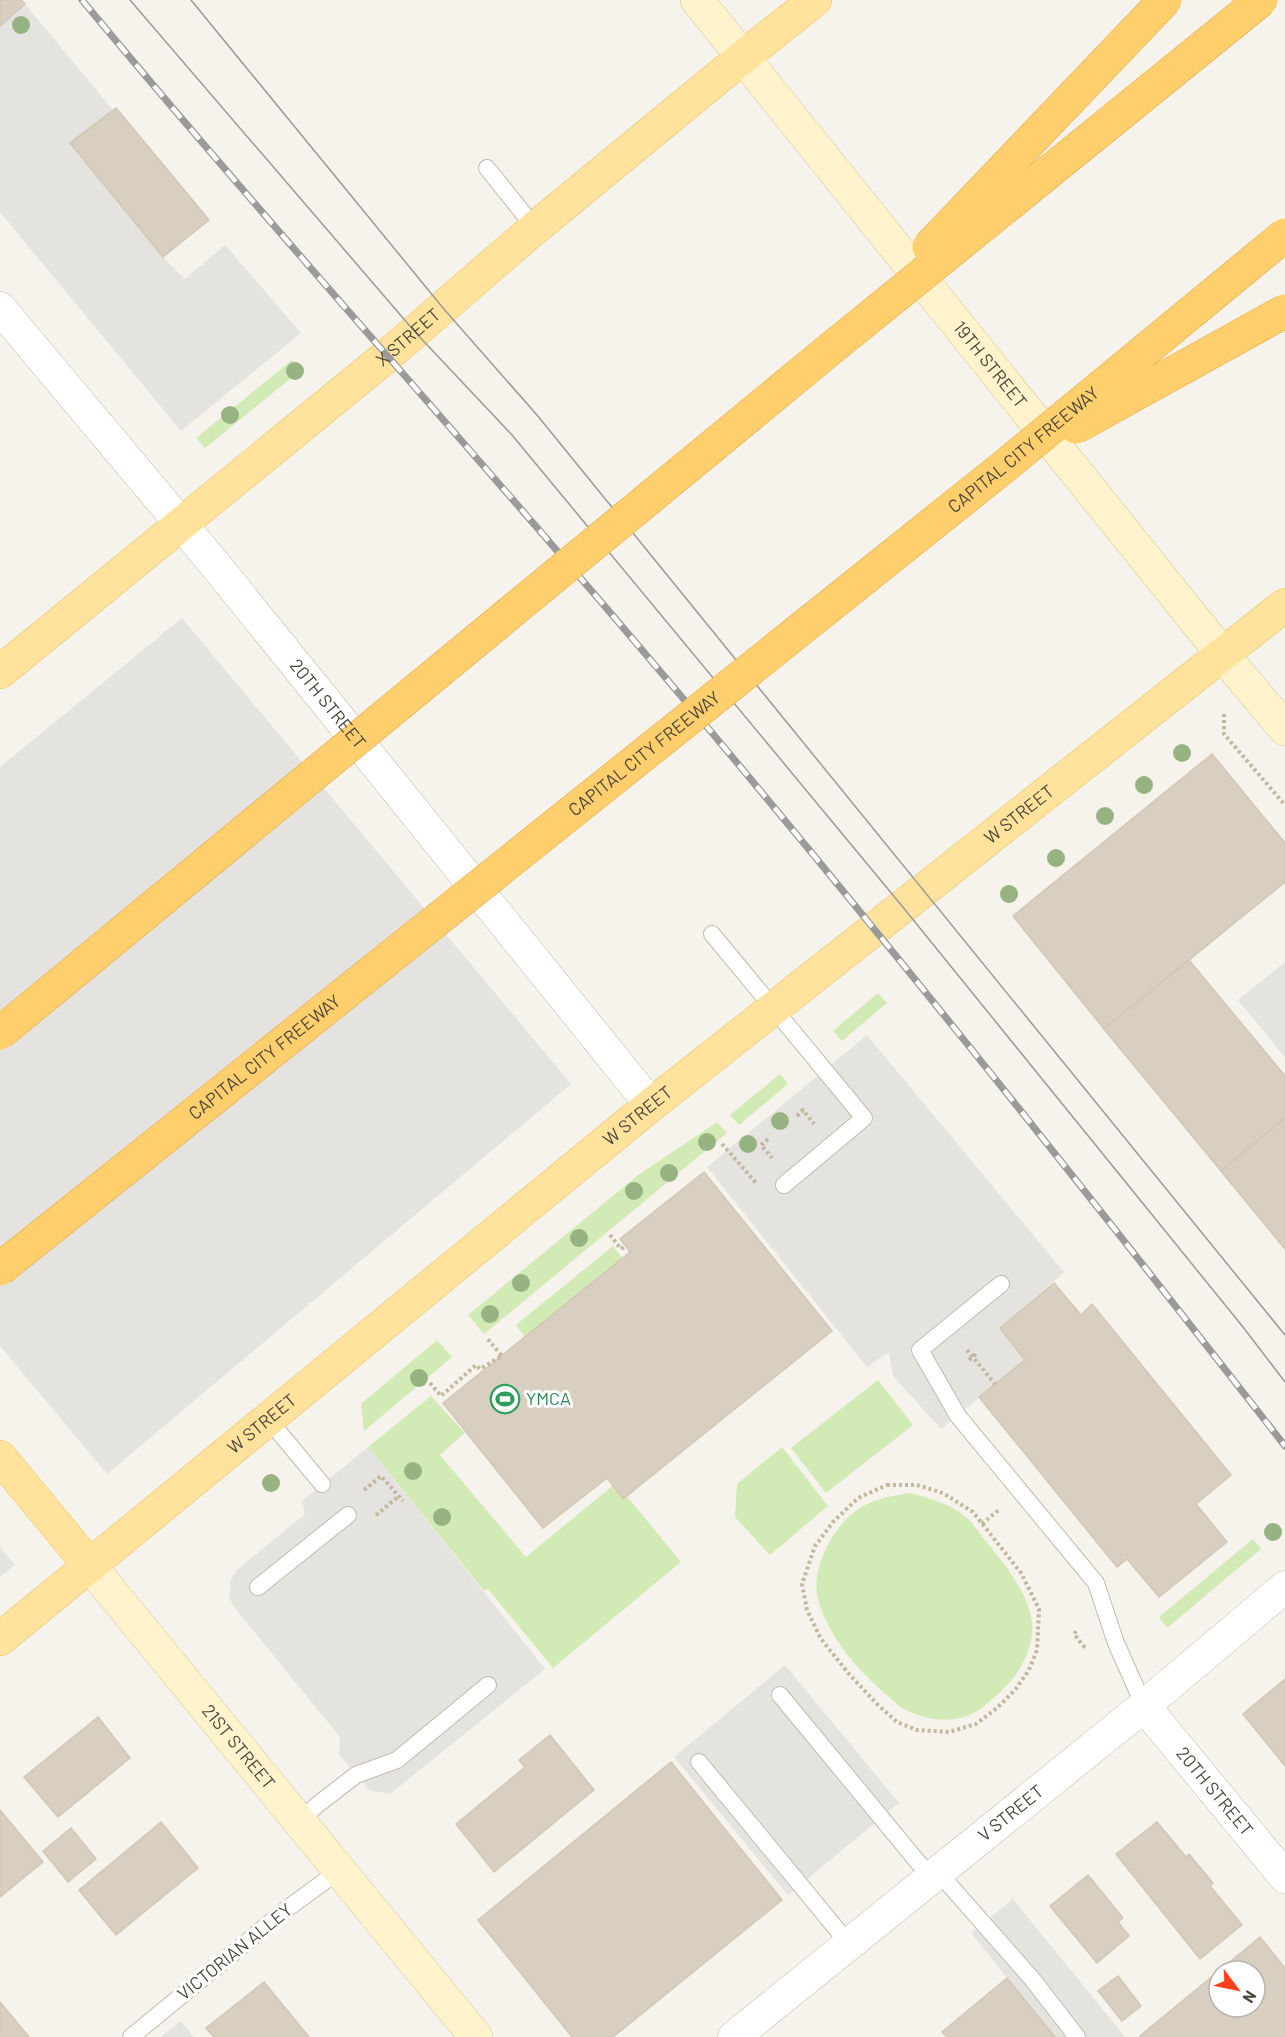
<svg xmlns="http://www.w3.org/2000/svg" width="1285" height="2037" viewBox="0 0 1285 2037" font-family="Barlow,sans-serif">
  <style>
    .green { fill: #d2eab5 }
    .parking { fill: #e5e3e0 }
    .building { fill: #d8cfc1; stroke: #d3c7b4; stroke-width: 1.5; fill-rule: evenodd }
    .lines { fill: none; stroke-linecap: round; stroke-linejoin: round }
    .lane-casing { stroke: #c2bbae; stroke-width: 18 }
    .street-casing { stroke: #c2bbae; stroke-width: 33 }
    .secondary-casing { stroke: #d6c79b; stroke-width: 34 }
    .primary-casing { stroke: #e6c16a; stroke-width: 34 }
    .path { stroke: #c4b79f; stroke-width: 4; stroke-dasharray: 3 3; stroke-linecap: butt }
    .lane { stroke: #fff; stroke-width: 16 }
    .street { stroke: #fff; stroke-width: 32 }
    .secondary { stroke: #fff3cd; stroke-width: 33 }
    .primary { stroke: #ffe39c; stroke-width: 33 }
    .tram { stroke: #9a9a9a; stroke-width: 1.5 }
    .rail-casing { stroke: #9a9a9a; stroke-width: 7 }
    .rail { stroke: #fff; stroke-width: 4.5; stroke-dasharray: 14; stroke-linecap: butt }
    .highway-bridge-casing { stroke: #e0a43c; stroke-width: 34; stroke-linecap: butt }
    .highway-bridge { stroke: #ffcf6e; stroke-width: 33 }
    .tree { fill: #97b381 }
    .labels { text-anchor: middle; stroke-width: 6; stroke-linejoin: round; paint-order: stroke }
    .street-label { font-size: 18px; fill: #4b4439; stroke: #fff }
    .leisure-label { font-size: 18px; fill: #27864d; stroke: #fff; text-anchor: start }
  </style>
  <rect width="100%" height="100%" fill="#f6f3ec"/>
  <!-- green -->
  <g class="green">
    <polygon points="292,360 301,370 205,448 196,438"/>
    <polygon points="878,993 887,1003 842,1041 833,1031"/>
    <polygon points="780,1074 788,1084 739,1125 730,1115"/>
    <polygon points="717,1122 727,1133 484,1334 468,1315 637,1176"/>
    <polygon points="613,1246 622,1258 525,1337 516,1325"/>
    <polygon points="437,1340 452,1357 364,1431 361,1404"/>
    <polygon points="878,1380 913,1425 826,1493 791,1448"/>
    <polygon points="431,1396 465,1433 440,1455 526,1557 616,1483 681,1562 553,1668 488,1589 484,1591 368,1447"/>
    <polygon points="782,1447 828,1506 770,1555 735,1517 737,1484"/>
    <path d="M911 1493C930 1499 953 1504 968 1519 974 1525 980 1533 985 1540 1004 1563 1037 1603 1032 1635 1027 1667 1007 1688 983 1707 960 1725 931 1722 906 1710 899 1707 894 1701 888 1696 859 1672 831 1640 819 1603 808 1571 834 1522 863 1506 878 1498 894 1495 911 1493Z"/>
    <polygon points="1253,1539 1261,1549 1167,1628 1159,1617"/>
  </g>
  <!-- parking -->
  <g class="parking">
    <polygon points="25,4 113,110 70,143 163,257 185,279 225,245 301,333 181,431 0,212 0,26"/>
    <polygon points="182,618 571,1084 107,1474 0,1346 0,767"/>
    <polygon points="1285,962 1285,1057 1238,1000"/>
    <polygon points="867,1035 1064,1272 1000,1328 1025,1360 941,1429 893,1376 889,1352 867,1367 707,1167"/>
    <polygon points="368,1447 545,1669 390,1794 369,1790 339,1754 340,1737 234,1607 229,1597 231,1579 237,1570 305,1514 302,1501"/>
    <polygon points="0,1547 15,1565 0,1577"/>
    <polygon points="785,1665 899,1803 788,1895 674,1757"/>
    <polygon points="1013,1899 1125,2037 1055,2037 971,1933"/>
    <polygon points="181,2021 194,2037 161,2037"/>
  </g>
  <!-- building -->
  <g class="building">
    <polygon points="0,0 21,0 25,4 0,26"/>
    <polygon points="116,108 209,220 163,257 70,143"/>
    <polygon points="1212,754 1285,843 1285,882 1104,1029 1013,916"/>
    <polygon points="1189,960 1285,1076 1285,1118 1221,1171 1104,1029"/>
    <polygon points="1285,1118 1285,1249 1221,1171"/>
    <polygon points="704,1172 832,1331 623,1499 607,1478 543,1528 443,1403 630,1252 620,1239"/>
    <polygon points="1054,1283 1081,1315 1092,1304 1231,1475 1196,1504 1227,1542 1159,1597 1127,1559 1117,1567 979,1397 1025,1360 1000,1328"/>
    <polygon points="1285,1679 1285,1766 1243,1714"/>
    <polygon points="98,1717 130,1758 58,1817 24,1777"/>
    <polygon points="550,1735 594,1790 494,1872 456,1824 525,1767 519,1760"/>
    <polygon points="671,1762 782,1900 613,2037 572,2037 478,1920"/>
    <polygon points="0,1810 43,1862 0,1897"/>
    <polygon points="161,1822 198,1868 116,1935 79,1890"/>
    <polygon points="1157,1822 1186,1857 1189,1854 1213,1883 1210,1886 1242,1925 1200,1959 1116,1854"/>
    <polygon points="71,1828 96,1859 68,1882 43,1851"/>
    <polygon points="1088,1875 1123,1918 1118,1922 1129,1936 1097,1963 1050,1906"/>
    <path d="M1260 1937 1285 1968V2037H1141L1140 2036ZM1219 1971H1255V2007H1219Z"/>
    <polygon points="1118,1976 1141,2006 1122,2021 1098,1991"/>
    <polygon points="1007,1978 1055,2037 947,2037 942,2032"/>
    <polygon points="264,1982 309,2037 214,2037 206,2028"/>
    <polygon points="0,2002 29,2037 0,2037"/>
  </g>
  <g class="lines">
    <!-- lane casing -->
    <g class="lane-casing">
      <g id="lane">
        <polyline points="487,168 535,228"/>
        <polyline points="712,934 864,1118 784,1185"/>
        <polyline points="1001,1284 920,1350 958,1416 1096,1583 1116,1643 1144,1706"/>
        <polyline points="268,1419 322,1484"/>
        <polyline points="258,1587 348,1515"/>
        <polyline points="780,1695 931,1878"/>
        <polyline points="699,1762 849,1944"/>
        <polyline points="300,1821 317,1805 356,1775 397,1760 488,1685"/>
        <polyline points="938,1872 1033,1980 1077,2037"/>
        <polyline points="131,2037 288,1908 340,1870"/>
      </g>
    </g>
    <!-- street casing -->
    <g class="street-casing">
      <g id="street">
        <path id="s1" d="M0 308 217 567 651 1105"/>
        <path id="s2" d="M1144 1706 1285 1877"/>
        <path id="s3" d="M734 2037 1144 1706 1285 1587"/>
      </g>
    </g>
    <!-- secondary casing -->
    <g class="secondary-casing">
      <g id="secondary">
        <path id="s4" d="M697 0 1223 655 1285 729"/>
        <path id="s5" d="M90 1566 476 2037"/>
      </g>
    </g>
    <!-- primary casing -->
    <g class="primary-casing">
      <g id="primary">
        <path id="s6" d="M0 672 388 355 535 228 743 57 815 0"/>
        <polyline points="0,1457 90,1566"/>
        <path id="s7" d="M0 1639 651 1105 1285 605"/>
      </g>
    </g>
    <!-- path -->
    <g class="path">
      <polyline points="1224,714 1224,734 1285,805"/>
      <polyline points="797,1116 803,1110 814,1124"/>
      <polyline points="768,1139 761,1145 772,1158"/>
      <polyline points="722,1144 756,1183"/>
      <polyline points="610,1235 621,1249 625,1246"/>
      <polyline points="967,1350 995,1384"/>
      <polyline points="969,1360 976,1354"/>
      <polyline points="430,1383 441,1396 476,1365 480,1369 502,1356 486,1337"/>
      <polygon points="887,1485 917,1485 943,1493 973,1512 1021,1573 1039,1609 1037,1650 1029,1670 1015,1690 997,1708 976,1724 949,1732 917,1730 897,1722 877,1704 849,1674 821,1639 807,1610 802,1584 815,1546 833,1522 858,1498"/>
      <polyline points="364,1490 381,1476 403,1501"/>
      <polyline points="376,1515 399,1496"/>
      <polyline points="982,1524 1000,1509"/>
      <polyline points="1076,1631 1074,1634 1085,1648"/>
    </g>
    <!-- lane -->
    <use href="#lane" class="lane"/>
    <!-- street -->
    <use href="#street" class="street"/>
    <!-- secondary -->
    <use href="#secondary" class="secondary"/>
    <!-- primary -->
    <use href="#primary" class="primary"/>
    <!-- tram -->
    <g class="tram">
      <polyline points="130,0 415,332 512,435 902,906 1243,1327 1285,1382"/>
      <polyline points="191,0 443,308 537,415 1285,1335"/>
    </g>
    <!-- rail casing -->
    <g class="rail-casing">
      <path id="rail" d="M82 0C261 216 450 424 631 637 856 901 1072 1173 1285 1446"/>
    </g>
    <!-- rail -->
    <use href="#rail" class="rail"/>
    <!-- highway-bridge casing -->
    <g class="highway-bridge-casing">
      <g id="highway-bridge">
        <polyline points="929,247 1165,0"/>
        <polyline points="1076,427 1285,311"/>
        <polyline points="0,1033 834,346 1261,0"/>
        <path id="s8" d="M0 1269 1006 465 1285 235"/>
      </g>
    </g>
    <!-- highway-bridge -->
    <use href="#highway-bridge" class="highway-bridge"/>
  </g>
  <!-- trees -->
  <g class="tree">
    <circle cx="21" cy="25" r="9"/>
    <circle cx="295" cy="371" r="9"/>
    <circle cx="230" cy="415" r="9"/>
    <circle cx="1182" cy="753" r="9"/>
    <circle cx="1144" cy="785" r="9"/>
    <circle cx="1105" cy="816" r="9"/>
    <circle cx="1056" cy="858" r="9"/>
    <circle cx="1009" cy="894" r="9"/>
    <circle cx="780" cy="1121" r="9"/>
    <circle cx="707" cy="1142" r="9"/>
    <circle cx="748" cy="1144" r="9"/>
    <circle cx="669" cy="1173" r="9"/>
    <circle cx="634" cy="1191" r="9"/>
    <circle cx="579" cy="1238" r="9"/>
    <circle cx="521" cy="1283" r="9"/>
    <circle cx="490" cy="1314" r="9"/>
    <circle cx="419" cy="1378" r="9"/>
    <circle cx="413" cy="1471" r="9"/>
    <circle cx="271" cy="1483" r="9"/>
    <circle cx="442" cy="1517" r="9"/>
    <circle cx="1273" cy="1532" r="9"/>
  </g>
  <!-- icons -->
  <defs>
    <g id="stadium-ring" transform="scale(1.5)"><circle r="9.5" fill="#fff" stroke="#2e9e5b" stroke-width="1.5"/><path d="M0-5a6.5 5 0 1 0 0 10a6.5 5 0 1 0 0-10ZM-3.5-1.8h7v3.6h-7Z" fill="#2e9e5b"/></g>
  </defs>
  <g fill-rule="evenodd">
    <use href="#stadium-ring" x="505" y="1399"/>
  </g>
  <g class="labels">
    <!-- street labels -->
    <g class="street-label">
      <text dy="6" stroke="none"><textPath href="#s6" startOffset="528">X STREET</textPath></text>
      <text dy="6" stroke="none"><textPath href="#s4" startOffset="468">19TH STREET</textPath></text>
      <text dy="6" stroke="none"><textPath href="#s8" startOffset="1311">CAPITAL CITY FREEWAY</textPath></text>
      <text dy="6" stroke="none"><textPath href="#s1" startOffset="514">20TH STREET</textPath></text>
      <text dy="6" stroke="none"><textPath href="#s8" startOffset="825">CAPITAL CITY FREEWAY</textPath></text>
      <text dy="6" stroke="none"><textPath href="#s7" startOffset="1311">W STREET</textPath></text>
      <text dy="6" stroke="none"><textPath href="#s8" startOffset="339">CAPITAL CITY FREEWAY</textPath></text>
      <text dy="6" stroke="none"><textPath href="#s7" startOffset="825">W STREET</textPath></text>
      <text dy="6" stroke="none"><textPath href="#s7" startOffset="339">W STREET</textPath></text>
      <text dy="6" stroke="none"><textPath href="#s5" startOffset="234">21ST STREET</textPath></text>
      <text dy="6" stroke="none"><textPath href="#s2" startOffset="111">20TH STREET</textPath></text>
      <text dy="6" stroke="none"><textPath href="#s3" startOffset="356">V STREET</textPath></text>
      <text transform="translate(235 1952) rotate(-39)" y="6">VICTORIAN ALLEY</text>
    </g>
    <!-- leisure labels -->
    <g class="leisure-label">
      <text x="526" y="1405">YMCA</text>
    </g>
  </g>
  <!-- north arrow -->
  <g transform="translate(1237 1989) rotate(122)"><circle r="28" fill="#ffffff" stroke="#b7b4b0" stroke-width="1.5"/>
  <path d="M0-4.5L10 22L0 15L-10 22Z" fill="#fc3f1d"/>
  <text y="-9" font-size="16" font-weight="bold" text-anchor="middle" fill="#4b4439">N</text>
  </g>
</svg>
